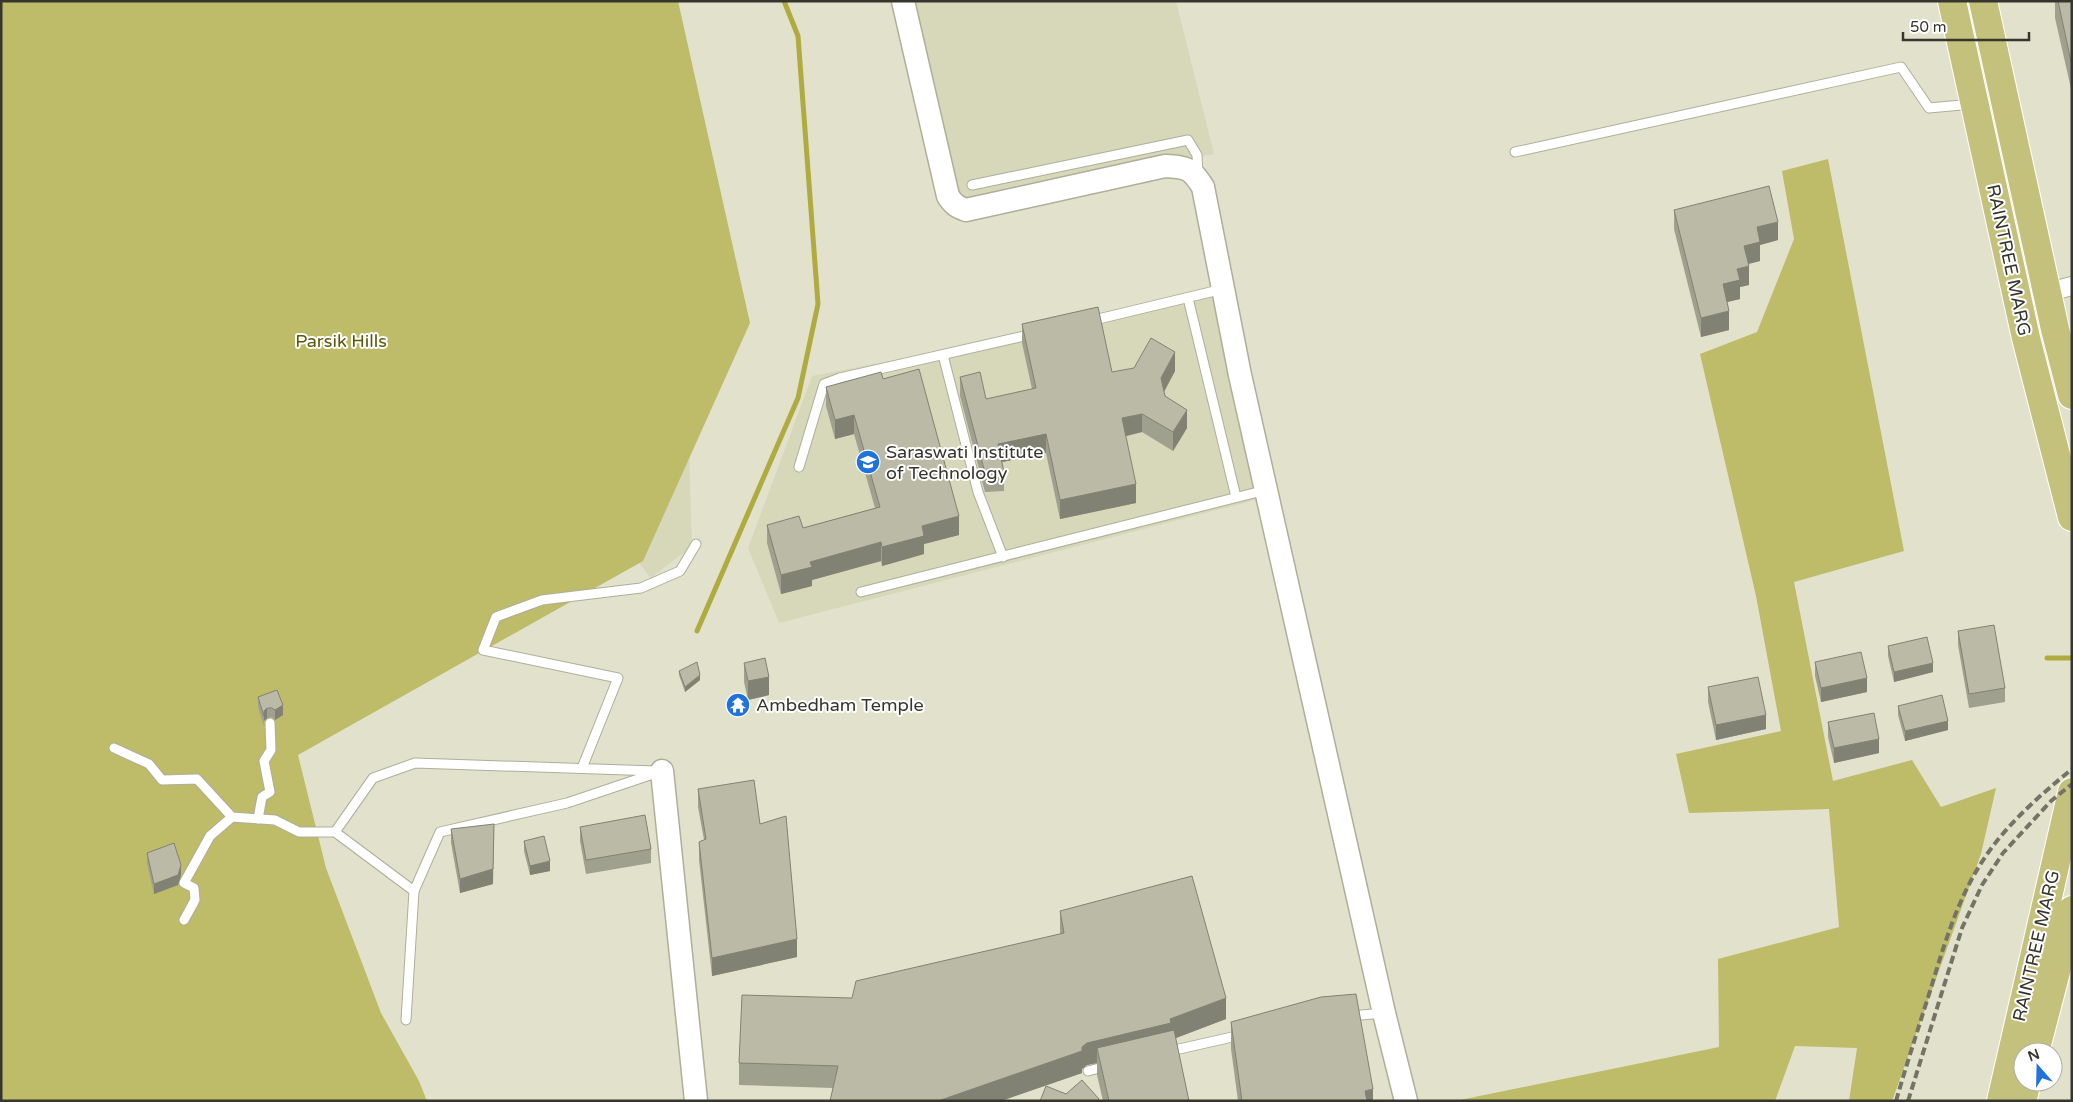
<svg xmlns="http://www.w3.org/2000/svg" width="2073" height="1102" viewBox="0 0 2073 1102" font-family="'Varela Round',sans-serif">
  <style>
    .built { fill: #d7d7ba }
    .green { fill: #bebb69 }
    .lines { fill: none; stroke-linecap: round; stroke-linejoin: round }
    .stream { stroke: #afab41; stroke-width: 5 }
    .service-casing { stroke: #aeae9a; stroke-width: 11 }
    .minor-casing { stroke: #aeae9a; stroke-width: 20 }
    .tertiary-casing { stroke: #aeae9a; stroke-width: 25 }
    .primary-casing { stroke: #fff; stroke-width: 30 }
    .service { stroke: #fff; stroke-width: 9 }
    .minor { stroke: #fff; stroke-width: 18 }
    .tertiary { stroke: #fff; stroke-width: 22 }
    .primary { stroke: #c4c17c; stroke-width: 28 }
    .rail { stroke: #737366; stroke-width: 4; stroke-dasharray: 8 4; stroke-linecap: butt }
    .wall { fill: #a0a08f }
    .shaded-wall { fill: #828274 }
    .building { fill: #babaa6; stroke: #828274 }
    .labels { text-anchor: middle; stroke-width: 4; stroke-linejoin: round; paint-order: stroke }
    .street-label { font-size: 18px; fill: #36362e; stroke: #fff }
    .park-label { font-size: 18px; fill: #5d5908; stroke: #fff }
    .poi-label { font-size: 18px; fill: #36362e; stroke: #fff; text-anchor: start }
  </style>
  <rect width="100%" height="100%" fill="#e2e2cc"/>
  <!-- built -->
  <g class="built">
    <polygon points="911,1 1176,1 1214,154 952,204"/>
    <polygon points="1210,288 1260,499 779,623 748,548 812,376 931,353"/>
    <polygon points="689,451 692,546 651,578 605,521"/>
  </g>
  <!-- green -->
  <g class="green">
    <polygon points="1,1 678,1 750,323 643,561 298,755 326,868 381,1013 419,1081 427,1101 1,1101"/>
    <polygon points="1828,159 1904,551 1794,582 1833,781 1912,760 1941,807 1996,788 1981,854 1892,1101 1849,1101 1857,1048 1795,1046 1775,1101 1455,1101 1719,1047 1718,959 1839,927 1829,809 1689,813 1676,754 1781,731 1756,596 1700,354 1757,332 1794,239 1782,171"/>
  </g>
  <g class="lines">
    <!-- stream -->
    <g class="stream">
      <polyline points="697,631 798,398 818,304 798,36 784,1"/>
      <polyline points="2047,658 2072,658"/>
    </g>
    <!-- service casing -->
    <g class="service-casing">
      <g id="service">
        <polyline points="1515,152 1901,67 1929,108 1972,104"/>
        <polyline points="972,185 1188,140 1197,155 1198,175"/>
        <polyline points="1188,298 1236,497"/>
        <polyline points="1090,321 1223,289"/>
        <polyline points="943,355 978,492 1003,557"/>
        <polyline points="799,467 824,384 840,378 1033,334"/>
        <polyline points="861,592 1266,490"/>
        <polyline points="114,748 149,764 162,780 197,779 232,817"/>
        <polyline points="582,768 618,678 483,650 496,617 542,600 641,588 680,571 696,544"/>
        <polyline points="258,819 262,797 270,792 264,761 271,750 270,723"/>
        <polyline points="335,832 373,778 415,763 656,771"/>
        <polyline points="184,920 195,900 194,888 184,883 210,836 232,817 275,820 299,832 335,832 414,891 440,832 567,803 662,771"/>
        <polyline points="1350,1016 1384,1013"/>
        <polyline points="406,1020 414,891"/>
        <polyline points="1166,1052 1241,1035"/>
        <polyline points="1088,1071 1107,1066"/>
      </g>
    </g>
    <!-- minor casing -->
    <g class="minor-casing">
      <polyline id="minor" points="2018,300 2072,286"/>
    </g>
    <!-- tertiary casing -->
    <g class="tertiary-casing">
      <g id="tertiary">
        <path d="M903 1 948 196C953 204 957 207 966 210L1165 166C1187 167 1191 168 1203 187L1240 375 1384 1013 1406 1101"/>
        <polyline points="662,771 696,1101"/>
      </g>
    </g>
    <!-- primary casing -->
    <g class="primary-casing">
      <g id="primary">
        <polyline points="1952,1 2026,338 2072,517"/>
        <polyline points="1983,1 2055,329 2072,395"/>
        <polyline points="2035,1052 2072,910"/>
        <polyline points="2001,1101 2072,792"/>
        <polyline points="2022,1101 2027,1082"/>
      </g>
    </g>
    <!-- service -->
    <use href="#service" class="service"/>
    <!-- minor -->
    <use href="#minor" class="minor"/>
    <!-- tertiary -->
    <use href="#tertiary" class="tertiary"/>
    <!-- primary -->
    <use href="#primary" class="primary"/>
    <!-- rail -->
    <g class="rail">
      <path d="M1896 1101C1907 1063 1919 1026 1931 988 1946 938 1961 888 1993 846 2015 817 2044 792 2072 769"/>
      <polyline points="1908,1101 1962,928 1982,885 2003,853 2051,801 2072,784"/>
    </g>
  </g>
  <!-- wall -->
  <g class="wall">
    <polygon points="2055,1 2072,1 2072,93 2055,18"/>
    <polygon points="1674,210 1778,240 1760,245 1760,261 1748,264 1749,285 1740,287 1740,299 1727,302 1729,330 1701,337 1674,229"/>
    <polygon points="1022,324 1112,372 1175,371 1164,392 1165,396 1187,428 1173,451 1142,432 1126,436 1136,503 1060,519 1046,453 1002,462 1004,472 1004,491 985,492 960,396 960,377 986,399 1032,389 1022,343"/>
    <polygon points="883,379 959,535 924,544 924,554 882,566 881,561 812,580 812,586 781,594 767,543 767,525 803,528 875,508 854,434 835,439 826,406 826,387"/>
    <polygon points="1958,631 2005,688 2005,702 1969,708 1958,645"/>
    <polygon points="1888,646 1933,672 1894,682 1888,656"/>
    <polygon points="1815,662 1867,692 1821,702 1815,676"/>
    <polygon points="744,663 769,695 748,700 744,682"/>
    <polygon points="679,671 700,680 685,692 679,675"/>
    <polygon points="1708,687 1766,729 1716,740 1708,702"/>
    <polygon points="258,697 283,715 275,720 272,717 267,718 264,721 264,726 258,707"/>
    <polygon points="1898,706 1948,730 1905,741 1898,715"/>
    <polygon points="1828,722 1879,753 1834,763 1828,737"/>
    <polygon points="698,789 760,824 797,957 712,976 699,860 699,842 704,840 698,807"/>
    <polygon points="580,827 651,849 651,863 586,874 580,841"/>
    <polygon points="451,829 493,884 460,893 451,843"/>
    <polygon points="524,841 550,871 530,875 524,851"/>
    <polygon points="147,853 181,875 178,885 154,894 147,863"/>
    <polygon points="1060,911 1226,1019 1175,1038 1189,1101 1103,1101 1097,1075 1097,1063 1087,1065 1082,1069 1082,1073 1001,1101 830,1101 833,1088 739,1085 739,1063 852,998 1060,934"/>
    <polygon points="1231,1022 1373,1101 1238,1101 1231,1049"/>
  </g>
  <!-- shaded-wall -->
  <g class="shaded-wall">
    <polygon points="1778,222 1778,240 1760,245 1760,261 1744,265 1744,246 1757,227"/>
    <polygon points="1749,266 1749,285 1740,287 1740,299 1723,303 1723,284 1737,269"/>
    <polygon points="1729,311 1729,330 1701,337 1701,318"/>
    <polygon points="1175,352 1175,371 1161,397 1161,378"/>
    <polygon points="1187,410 1187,428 1173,451 1173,432"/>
    <polygon points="1142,414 1142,432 1122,437 1122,418"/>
    <polygon points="854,415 854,434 835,439 835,420"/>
    <polygon points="1046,434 1046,453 998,463 998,444"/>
    <polygon points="1136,484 1136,503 1060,519 1060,500"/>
    <polygon points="959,516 959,535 924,544 924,554 882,566 882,547 922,526"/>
    <polygon points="881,542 881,561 812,580 812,586 781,594 781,575 810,562"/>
    <polygon points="1933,663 1933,672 1894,682 1894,672"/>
    <polygon points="700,675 700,680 685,692 685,687"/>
    <polygon points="769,677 769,695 748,700 748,681"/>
    <polygon points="1867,678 1867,692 1821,702 1821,688"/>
    <polygon points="283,705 283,715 275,720 275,710"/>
    <polygon points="267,708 267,718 264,721 264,726 264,711"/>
    <polygon points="1766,715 1766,729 1716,740 1716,725"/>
    <polygon points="1948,721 1948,730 1905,741 1905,731"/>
    <polygon points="1879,739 1879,753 1834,763 1834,748"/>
    <polygon points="494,824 493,884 460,893 460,879"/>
    <polygon points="550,861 550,871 530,875 530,866"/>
    <polygon points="181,865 181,875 178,885 154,894 154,884"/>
    <polygon points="797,939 797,957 712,976 712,958"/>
    <polygon points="1226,998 1226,1019 1171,1040 1097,1048 1097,1063 1087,1065 1082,1069 1082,1073 1001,1101 938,1101 1082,1047 1087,1043 1170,1019"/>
    <polygon points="1373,1089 1373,1101 1365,1101 1365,1091"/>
  </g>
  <!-- building -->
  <g class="building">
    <polygon points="2058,1 2072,1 2072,66"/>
    <polygon points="1769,186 1778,222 1757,227 1760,242 1744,246 1749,266 1737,269 1740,280 1723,284 1729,311 1701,318 1674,210"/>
    <polygon points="1098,307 1112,372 1134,368 1151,338 1175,352 1161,378 1165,396 1187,410 1173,432 1142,414 1122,418 1136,484 1060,500 1046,434 998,444 1004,472 985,473 960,377 980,372 986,399 1036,388 1022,324"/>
    <polygon points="919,369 959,516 922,526 924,536 882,547 881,542 810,562 812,567 781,575 767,525 799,516 803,528 880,507 854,415 835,420 826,387 881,372 883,379"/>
    <polygon points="1994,625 2005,688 1969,694 1958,631"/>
    <polygon points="1927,637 1933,663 1894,672 1888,646"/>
    <polygon points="1861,652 1867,678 1821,688 1815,662"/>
    <polygon points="765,658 769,677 748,681 744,663"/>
    <polygon points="697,662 700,675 685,687 679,671"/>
    <polygon points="1758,677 1766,715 1716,725 1708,687"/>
    <polygon points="277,690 283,705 275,710 272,708 267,708 264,711 264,716 258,697"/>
    <polygon points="1942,695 1948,721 1905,731 1898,706"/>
    <polygon points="1874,713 1879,739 1834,748 1828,722"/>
    <polygon points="754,780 760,824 786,816 797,939 712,958 699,842 706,839 698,789"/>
    <polygon points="645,815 651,849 586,860 580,827"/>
    <polygon points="494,824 493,869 460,879 451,829"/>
    <polygon points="544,836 550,861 530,866 524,841"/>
    <polygon points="174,843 181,865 178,875 154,884 147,853"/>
    <polygon points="1192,876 1226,998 1170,1019 1171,1023 1087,1043 1082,1047 1082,1051 938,1101 830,1101 838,1066 739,1063 742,995 852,998 856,981 1064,933 1060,911"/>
    <polygon points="1356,994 1373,1089 1365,1091 1367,1101 1242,1101 1231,1022 1321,997"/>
    <polygon points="1174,1030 1189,1101 1109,1101 1097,1048"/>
    <polygon points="1082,1080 1099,1099 1097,1101 1040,1101 1046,1086 1066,1094"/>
  </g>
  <!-- icons -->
  <defs>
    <g id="university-disc" transform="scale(1.25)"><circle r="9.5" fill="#2073dd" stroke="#fff"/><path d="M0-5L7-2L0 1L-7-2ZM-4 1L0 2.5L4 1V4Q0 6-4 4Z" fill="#fff"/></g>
    <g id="temple-disc" transform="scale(1.25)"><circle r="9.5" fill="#2073dd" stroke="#fff"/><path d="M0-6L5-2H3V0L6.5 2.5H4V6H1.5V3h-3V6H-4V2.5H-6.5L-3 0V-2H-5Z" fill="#fff"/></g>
  </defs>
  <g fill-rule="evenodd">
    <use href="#university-disc" x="868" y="462"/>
    <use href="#temple-disc" x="738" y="705"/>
  </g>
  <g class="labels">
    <!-- street labels -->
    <g class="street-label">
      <text transform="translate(2009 260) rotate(78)" y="6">RAINTREE MARG</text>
      <text transform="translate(2036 946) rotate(-77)" y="6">RAINTREE MARG</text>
    </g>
    <!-- park labels -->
    <g class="park-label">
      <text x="341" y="347">Parsik Hills</text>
    </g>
    <!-- poi labels -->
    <g class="poi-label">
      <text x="886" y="458">Saraswati Institute<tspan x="886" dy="21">of Technology</tspan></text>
      <text x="756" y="711">Ambedham Temple</text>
    </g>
  </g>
  <!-- border -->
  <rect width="2073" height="1102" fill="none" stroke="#36362e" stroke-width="5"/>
  <!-- north arrow -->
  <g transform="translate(2038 1067) rotate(340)"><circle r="24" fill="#ffffff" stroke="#afafab"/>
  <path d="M0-4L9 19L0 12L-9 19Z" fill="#2073dd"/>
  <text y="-8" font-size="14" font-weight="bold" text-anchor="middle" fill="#36362e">N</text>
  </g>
  <!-- scale -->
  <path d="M1903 32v8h126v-8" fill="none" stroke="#36362e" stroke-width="2.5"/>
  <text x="1910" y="32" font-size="15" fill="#36362e" stroke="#ffffff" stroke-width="4" paint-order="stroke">50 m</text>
</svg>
